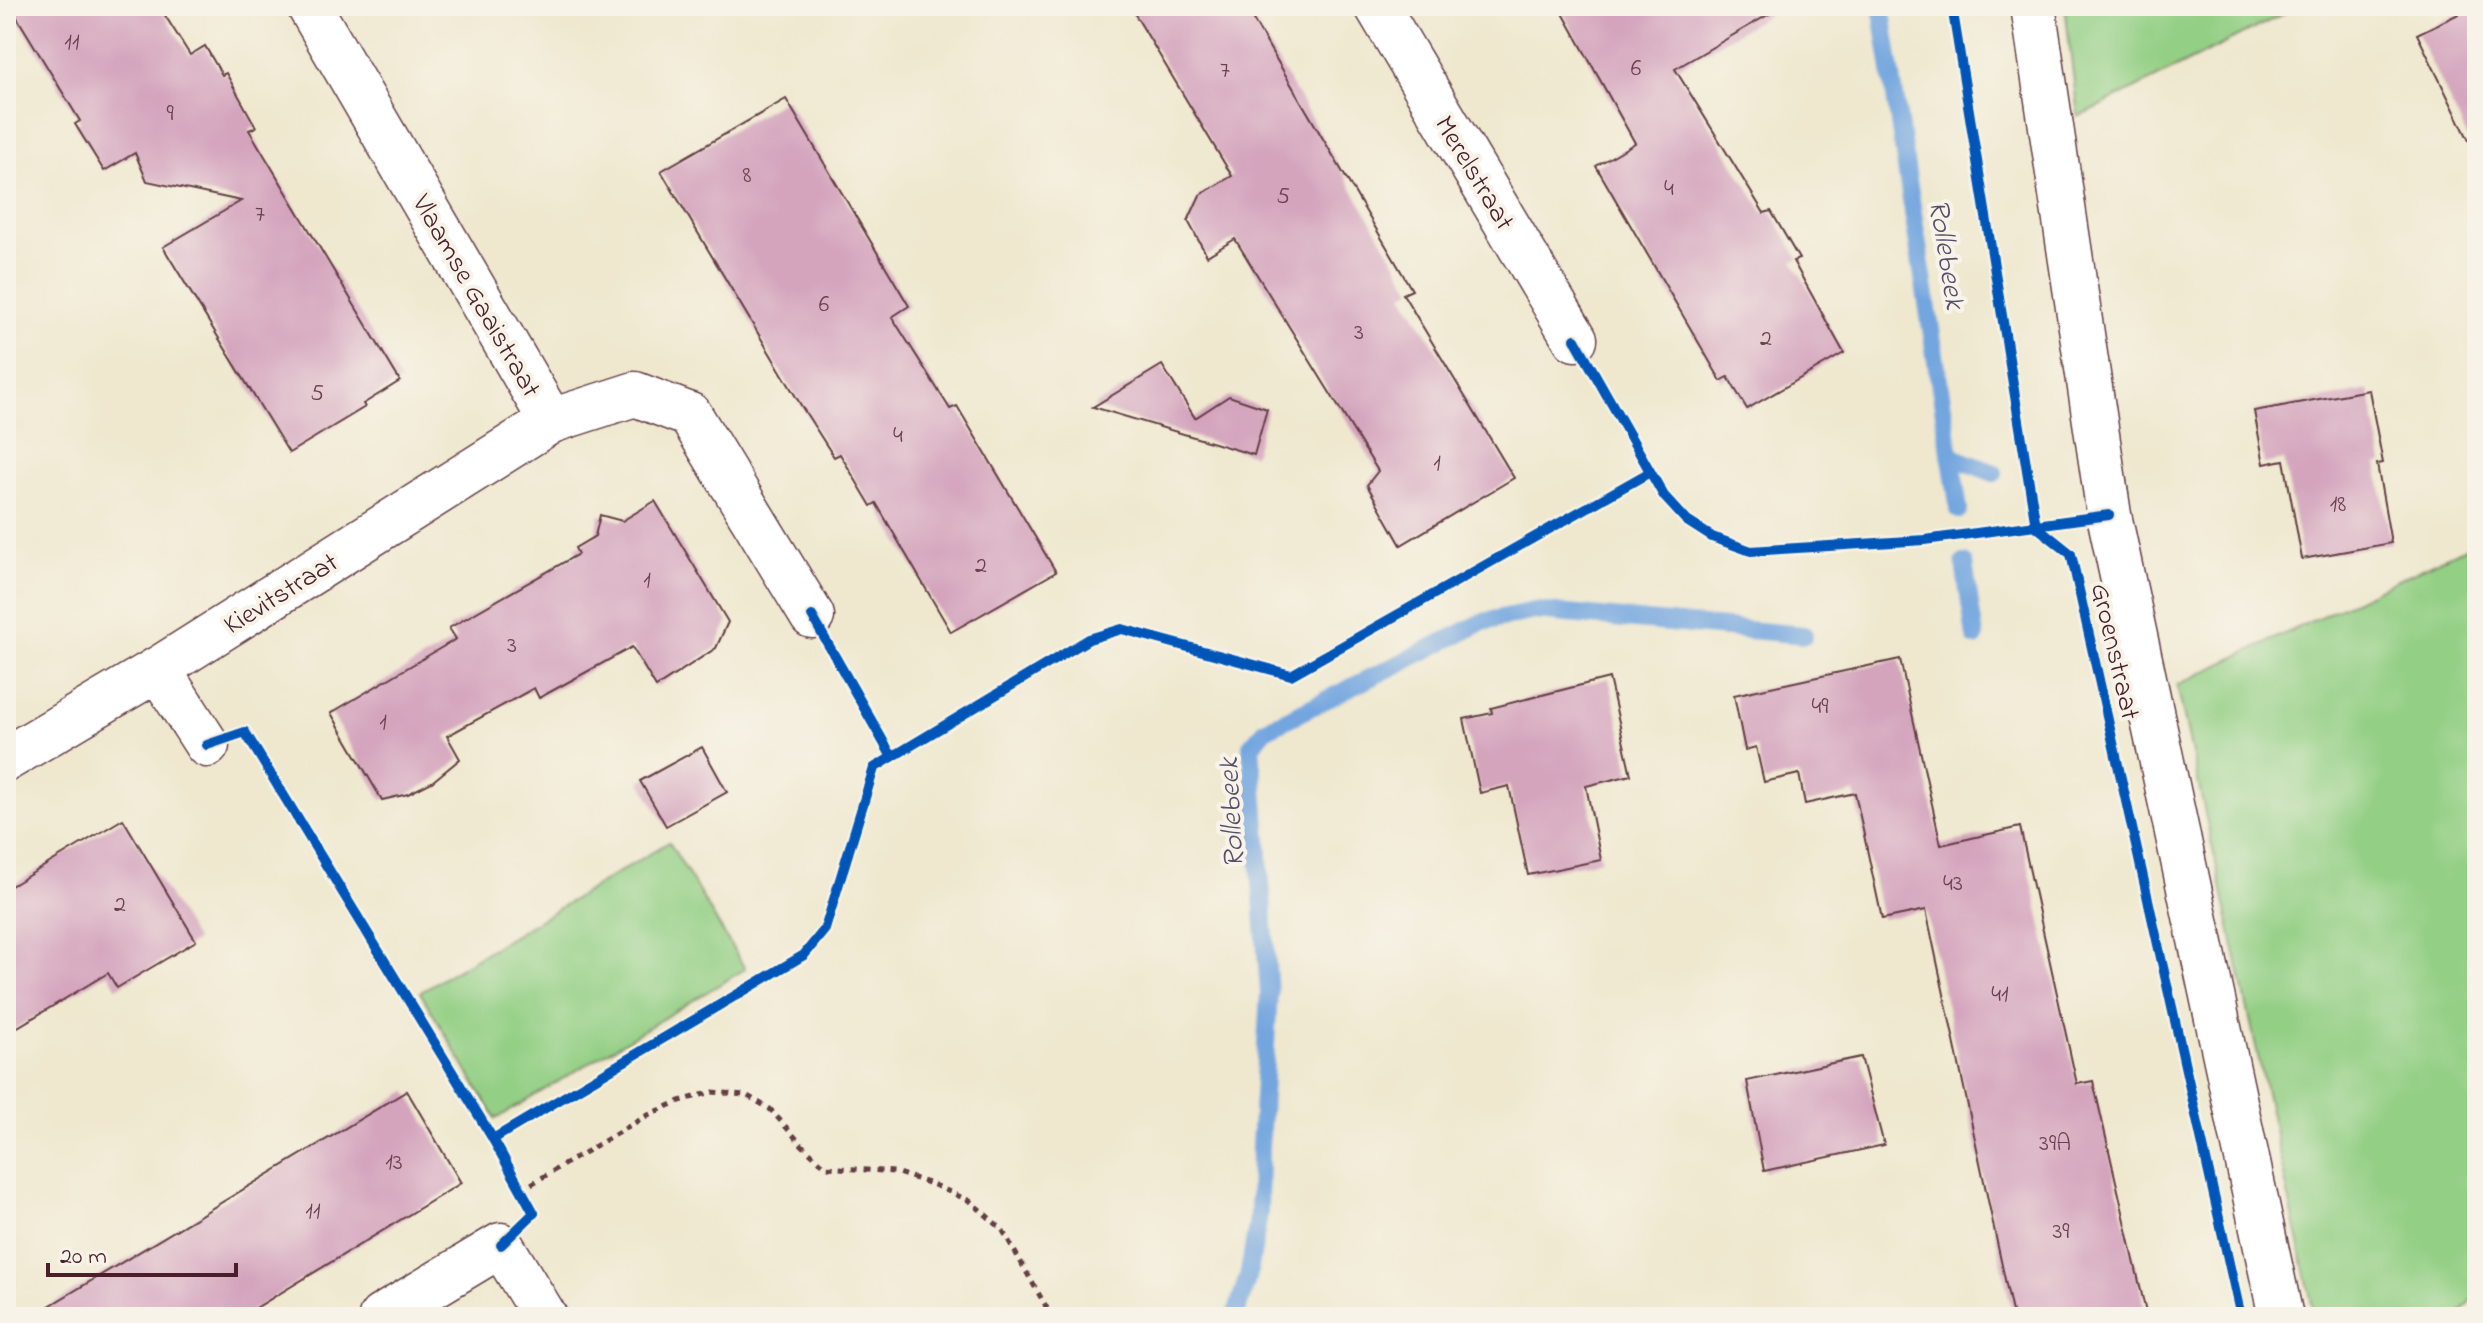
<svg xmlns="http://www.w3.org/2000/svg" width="2483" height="1323" viewBox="0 0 2483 1323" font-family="'Indie Flower',sans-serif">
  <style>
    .green { fill: #93cf84; stroke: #6e7758; stroke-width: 2 }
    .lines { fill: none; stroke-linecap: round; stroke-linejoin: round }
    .stream { stroke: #73a6df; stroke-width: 18 }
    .building { fill: #d4a4bd }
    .minor-casing { stroke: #633d44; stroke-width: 47 }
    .path { stroke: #633d44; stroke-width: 5; stroke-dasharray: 6 6; stroke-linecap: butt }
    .minor { stroke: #fff; stroke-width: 44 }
    .cycleway-casing { stroke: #f7f3e8; stroke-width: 15 }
    .cycleway { stroke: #0057b8; stroke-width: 10 }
    .labels { text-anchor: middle; stroke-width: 8; stroke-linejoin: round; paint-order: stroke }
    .number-label { font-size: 24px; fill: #6c4050 }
    .street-label { font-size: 28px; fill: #4a1f2b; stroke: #f7f3e8 }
    .water-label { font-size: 30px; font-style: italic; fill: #584e6a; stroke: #f7f3e8 }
  </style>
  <rect width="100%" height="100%" fill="#f7f3e8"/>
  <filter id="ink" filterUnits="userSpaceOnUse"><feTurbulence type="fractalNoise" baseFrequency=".0125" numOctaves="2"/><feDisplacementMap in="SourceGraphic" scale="16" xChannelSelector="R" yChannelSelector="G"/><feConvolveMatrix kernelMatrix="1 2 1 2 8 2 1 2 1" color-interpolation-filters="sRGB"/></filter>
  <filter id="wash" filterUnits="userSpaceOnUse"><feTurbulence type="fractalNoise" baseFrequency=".006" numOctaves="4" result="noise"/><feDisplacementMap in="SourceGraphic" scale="32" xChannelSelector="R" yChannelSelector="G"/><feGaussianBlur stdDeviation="1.8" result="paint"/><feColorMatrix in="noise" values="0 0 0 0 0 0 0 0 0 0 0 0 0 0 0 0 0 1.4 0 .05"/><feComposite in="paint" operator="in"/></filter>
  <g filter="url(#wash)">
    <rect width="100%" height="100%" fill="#efe8cf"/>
    <!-- green -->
    <g class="green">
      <polygon points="2065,6 2299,6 2078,117"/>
      <polygon points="2477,542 2477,1295 2456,1317 2315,1317 2177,685"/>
      <polygon points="669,842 745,969 496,1119 420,992"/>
    </g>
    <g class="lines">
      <!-- stream -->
      <g class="stream">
        <polyline points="1881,6 1959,510"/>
        <polyline points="1950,456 1994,473"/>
        <polyline points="1964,563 1975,637"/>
        <polyline points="1235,1317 1249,1273 1259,1213 1260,1147 1269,993 1251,746 1265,730 1483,622 1534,611 1804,635"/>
      </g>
    </g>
    <g id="blocks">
      <!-- building -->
      <g class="building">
        <polygon points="10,6 159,6 190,55 205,46 222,75 226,73 256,127 249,130 400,381 363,404 365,407 289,453 163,247 241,201 147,181 135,153 104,171 75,124 80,121"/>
        <polygon points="1130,6 1245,6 1412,290 1403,294 1514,478 1401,545 1367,485 1378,471 1235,239 1207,256 1188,221 1200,195 1232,176"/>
        <polygon points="1559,6 1783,6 1675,69 1764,213 1771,211 1799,259 1793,261 1844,353 1747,409 1728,377 1721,381 1596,166 1635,143"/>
        <polygon points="2475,6 2477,6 2477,157 2417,34"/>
        <polygon points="786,99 909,306 892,317 950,409 957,406 1056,572 951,632 876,503 871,506 840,454 834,457 802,407 661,171"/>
        <polygon points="1162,365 1195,418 1229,396 1267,409 1254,455 1093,407"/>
        <polygon points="2369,390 2383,463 2377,464 2391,543 2302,559 2284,460 2264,464 2254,411"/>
        <polygon points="655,501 728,622 716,648 656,687 632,647 539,698 534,688 447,736 460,759 432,782 408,794 382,800 331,713 456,639 449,628 578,554 575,548 595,536 600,515 622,521"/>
        <polygon points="1900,659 1941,845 2020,827 2077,1084 2093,1081 2147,1317 2013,1317 1926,910 1882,919 1855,793 1805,804 1799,774 1764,782 1756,747 1745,750 1734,695"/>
        <polygon points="1609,678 1631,775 1586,786 1601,860 1528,875 1509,786 1480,793 1464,719 1492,713 1491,708"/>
        <polygon points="702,747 727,792 666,826 640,781"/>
        <polygon points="123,819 196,941 117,988 108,973 6,1034 6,889"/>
        <polygon points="1861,1057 1884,1145 1764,1171 1747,1081"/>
        <polygon points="407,1091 461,1183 241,1317 31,1317"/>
      </g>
    </g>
  </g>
  <g filter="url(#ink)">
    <use href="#blocks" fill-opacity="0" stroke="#633d44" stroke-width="2"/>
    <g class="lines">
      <!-- minor casing -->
      <g class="minor-casing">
        <g id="minor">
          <polyline points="309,6 551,421"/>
          <polyline points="1377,6 1575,339"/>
          <polyline points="2033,6 2109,515 2281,1317"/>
          <polyline points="158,669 207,745"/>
          <polyline points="6,759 158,669 551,421 635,394 690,415 812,616"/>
          <polyline points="381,1317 501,1245 545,1317"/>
        </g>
      </g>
      <!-- path -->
      <polyline class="path" points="521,1190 648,1115 680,1101 712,1092 746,1095 770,1109 802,1145 826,1167 895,1172 934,1185 970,1201 1002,1229 1052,1317"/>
      <!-- minor -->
      <use href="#minor" class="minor"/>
      <!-- cycleway casing -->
      <g class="cycleway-casing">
        <g id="cycleway">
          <polyline points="1952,6 2036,526 2071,554 2241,1317"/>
          <polyline points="1575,339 1664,496 1687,521 1712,537 1751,551 1925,540 2109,515"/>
          <polyline points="812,616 892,757 1089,639 1122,629 1291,675 1650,472"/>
          <polyline points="207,745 245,732 493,1139 534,1213 501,1245"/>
          <polyline points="493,1139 804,955 825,929 874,768 892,757"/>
        </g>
      </g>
      <!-- cycleway -->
      <use href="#cycleway" class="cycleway"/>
    </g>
  </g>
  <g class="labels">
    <!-- number labels -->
    <g class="number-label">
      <text x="72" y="49">11</text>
      <text x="1636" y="75">6</text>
      <text x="1225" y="77">7</text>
      <text x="170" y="120">9</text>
      <text x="747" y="182">8</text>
      <text x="1669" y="195">4</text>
      <text x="1283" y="203">5</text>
      <text x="260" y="221">7</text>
      <text x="824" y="311">6</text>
      <text x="1359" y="339">3</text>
      <text x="1766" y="345">2</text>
      <text x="317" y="400">5</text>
      <text x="898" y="442">4</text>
      <text x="1437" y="470">1</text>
      <text x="2338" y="511">18</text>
      <text x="981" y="572">2</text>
      <text x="647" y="587">1</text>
      <text x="512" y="652">3</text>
      <text x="1820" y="713">49</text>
      <text x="383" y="729">1</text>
      <text x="1953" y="890">43</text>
      <text x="120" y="911">2</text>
      <text x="2000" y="1001">41</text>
      <text x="2055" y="1150">39A</text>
      <text x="394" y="1169">13</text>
      <text x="313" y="1218">11</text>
      <text x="2061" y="1238">39</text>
    </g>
    <!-- street labels -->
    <g class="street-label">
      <text transform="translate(1476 172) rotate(59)" y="10">Merelstraat</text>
      <text transform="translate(478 295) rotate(60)" y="10">Vlaamse Gaaistraat</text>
      <text transform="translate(280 592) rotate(-32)" y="10">Kievitstraat</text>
      <text transform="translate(2117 651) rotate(77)" y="10">Groenstraat</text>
    </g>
    <!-- water labels -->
    <g class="water-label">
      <text transform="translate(1948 254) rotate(81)" y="10">Rollebeek</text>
      <text transform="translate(1230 813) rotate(-93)" y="10">Rollebeek</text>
    </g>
  </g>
  <!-- margin -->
  <rect width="2483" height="1323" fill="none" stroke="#f7f3e8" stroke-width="32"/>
  <!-- scale -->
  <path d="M48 1263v12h188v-12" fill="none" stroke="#4a1f2b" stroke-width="4"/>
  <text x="60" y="1263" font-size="24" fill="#4a1f2b" stroke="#f7f3e8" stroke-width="6" paint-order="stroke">20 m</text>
</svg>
